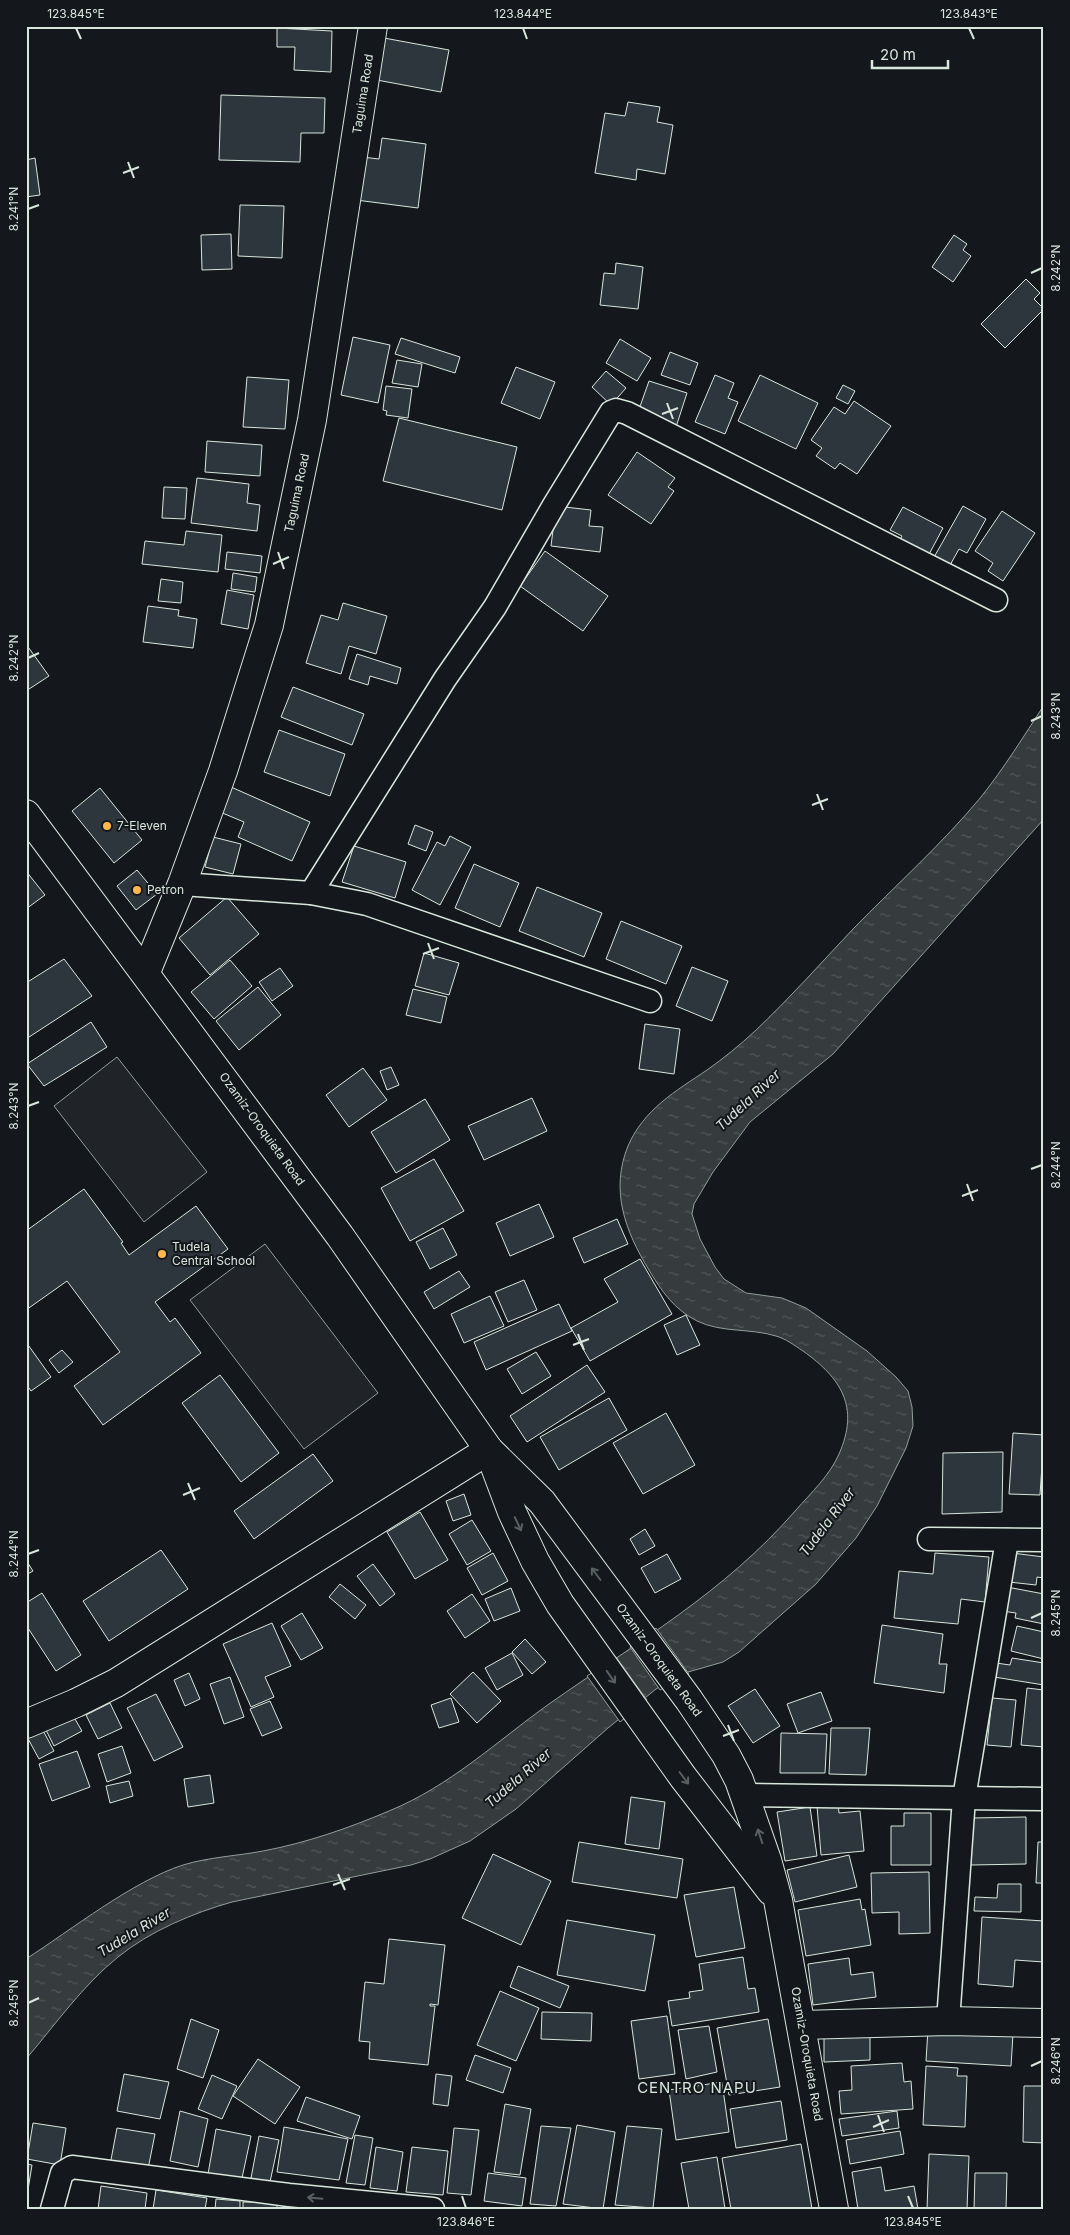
<svg xmlns="http://www.w3.org/2000/svg" width="1070" height="2235" viewBox="0 0 1070 2235" font-family="Inter,sans-serif">
  <style>
    .park { fill: #202428; stroke: #939e99 }
    .water { fill: url(#water-ripples); stroke: #939e99 }
    .pier { fill: #14181c; stroke: #939e99 }
    .building { fill: #2c363c; stroke: #d8e6dc }
    .lines { fill: none; stroke-linecap: round; stroke-linejoin: round }
    .street-casing { stroke: #d8e6dc; stroke-width: 25 }
    .secondary-casing { stroke: #d8e6dc; stroke-width: 30 }
    .highway-casing { stroke: #d8e6dc; stroke-width: 30 }
    .street { stroke: #14181c; stroke-width: 22 }
    .secondary { stroke: #14181c; stroke-width: 28 }
    .highway { stroke: #14181c; stroke-width: 28 }
    .oneway { stroke: #59605f }
    .ticks { fill: none; stroke: #d8e6dc; stroke-width: 2 }
    .poi-dot { fill: #ffb74d; stroke: #14181c; stroke-width: 2 }
    .labels { text-anchor: middle; stroke-width: 4; stroke-linejoin: round; paint-order: stroke }
    .street-label { font-size: 12px; fill: #d8e6dc; stroke: #14181c }
    .poi-label { font-size: 12px; fill: #d8e6dc; stroke: #14181c; text-anchor: start }
    .water-label { font-size: 14px; font-style: italic; fill: #d8e6dc; stroke: #14181c }
    .quarter-label { font-size: 15px; letter-spacing: 1px; fill: #d8e6dc; stroke: #14181c }
    .neatline { fill: none; stroke: #d8e6dc; stroke-width: 2 }
    .ticks-label { font-size: 12px; text-anchor: middle; fill: #d8e6dc }
  </style>
  <defs>
    <pattern id="water-ripples" width="26" height="14" patternUnits="userSpaceOnUse" patternTransform="scale(1.25)"><rect width="26" height="14" fill="#363b3e"/><path d="M2 4q2-2 4 0t4 0M15 11q2-2 4 0t4 0" fill="none" stroke="#525759"/></pattern>
  </defs>
  <rect width="100%" height="100%" fill="#14181c"/>
  <!-- park -->
  <g class="park">
    <polygon points="117,1057 207,1172 144,1222 54,1106"/>
    <polygon points="265,1244 378,1393 304,1449 190,1300"/>
  </g>
  <!-- water -->
  <path class="water" d="M1044 705V819L833 1054 750 1122 713 1172 694 1204 692 1214 700 1239 715 1267 724 1279 746 1293 782 1298 806 1308 867 1351 896 1377 908 1391 912 1407 913 1426 906 1448 877 1506 856 1538 816 1584 739 1652 723 1662 681 1674 656 1689 608 1728 516 1809 470 1841 430 1859 411 1865 232 1902C193 1913 150 1931 118 1957 83 1985 55 2025 26 2059V1959C71 1930 133 1881 183 1865 209 1857 237 1856 263 1851 306 1843 349 1828 389 1811 450 1786 496 1742 549 1704 637 1642 724 1593 796 1510 811 1493 830 1475 839 1454 860 1407 841 1378 803 1351 794 1345 786 1339 776 1336 750 1328 722 1333 697 1321 674 1309 662 1292 649 1270 625 1231 610 1190 628 1146 644 1109 676 1091 707 1070 724 1058 740 1045 755 1031 789 999 821 963 853 929 896 885 942 844 981 797 1004 768 1024 736 1044 705Z"/>
  <!-- pier -->
  <g class="pier">
    <polygon points="656,1628 689,1674 660,1690 630,1647"/>
    <polygon points="616,1657 647,1700 620,1722 587,1676"/>
  </g>
  <!-- building -->
  <g class="building">
    <polygon points="277,28 332,31 331,72 294,70 295,47 277,47"/>
    <polygon points="384,38 449,50 441,92 377,80"/>
    <polygon points="221,95 325,98 324,133 301,133 300,162 219,160"/>
    <polygon points="628,102 660,107 657,122 673,125 665,174 637,169 636,180 595,173 605,113 625,116"/>
    <polygon points="382,138 426,144 418,208 356,200 362,157 379,159"/>
    <polygon points="35,158 40,195 26,197 26,160"/>
    <polygon points="240,205 284,206 282,258 238,256"/>
    <polygon points="231,234 232,269 202,270 201,235"/>
    <polygon points="954,235 967,244 963,250 971,256 953,282 932,267"/>
    <polygon points="616,263 643,267 638,309 600,305 604,273 615,274"/>
    <polygon points="1026,279 1040,293 1034,299 1044,309 1005,348 981,324"/>
    <polygon points="353,337 390,345 378,403 341,395"/>
    <polygon points="401,338 460,357 455,373 395,354"/>
    <polygon points="620,339 651,358 637,381 606,363"/>
    <polygon points="670,352 698,363 690,385 661,375"/>
    <polygon points="397,360 422,364 418,387 392,383"/>
    <polygon points="516,367 555,382 540,419 501,403"/>
    <polygon points="606,371 626,388 611,405 592,387"/>
    <polygon points="715,375 734,383 728,398 738,402 725,434 695,422"/>
    <polygon points="760,375 818,403 796,449 738,421"/>
    <polygon points="247,377 289,380 285,429 243,427"/>
    <polygon points="649,381 687,393 676,427 637,415"/>
    <polygon points="843,385 855,391 848,404 836,398"/>
    <polygon points="386,386 412,389 408,418 386,415 387,411 383,410"/>
    <polygon points="854,401 891,426 857,474 840,463 835,469 816,456 822,448 811,440 834,407 845,414"/>
    <polygon points="399,418 517,447 502,510 383,481"/>
    <polygon points="207,441 262,445 260,476 205,472"/>
    <polygon points="637,452 675,478 668,487 674,491 651,524 608,495"/>
    <polygon points="197,478 249,484 247,503 260,505 257,531 191,523"/>
    <polygon points="164,487 187,488 185,519 162,518"/>
    <polygon points="556,506 591,510 589,526 603,527 600,552 551,546"/>
    <polygon points="963,506 986,519 967,553 959,549 949,567 933,559"/>
    <polygon points="903,507 943,528 926,560 897,545 902,536 890,530"/>
    <polygon points="1002,511 1035,533 1003,581 988,571 993,563 975,551"/>
    <polygon points="186,531 222,535 218,572 142,564 145,541 184,545"/>
    <polygon points="545,551 608,596 583,631 520,586"/>
    <polygon points="227,552 262,556 260,573 225,569"/>
    <polygon points="233,573 257,577 255,592 231,589"/>
    <polygon points="161,579 183,582 181,603 158,601"/>
    <polygon points="227,590 254,595 248,629 221,624"/>
    <polygon points="343,603 387,616 376,654 349,646 341,674 306,663 321,615 338,620"/>
    <polygon points="148,606 179,610 178,616 197,619 193,648 143,642"/>
    <polygon points="26,644 49,676 26,691"/>
    <polygon points="357,654 401,668 397,684 370,676 368,685 349,679"/>
    <polygon points="293,687 364,714 352,745 281,717"/>
    <polygon points="279,730 345,754 330,796 264,772"/>
    <polygon points="231,787 310,822 292,861 238,837 244,822 220,812"/>
    <polygon points="100,788 142,840 114,863 72,811"/>
    <polygon points="415,825 433,832 426,851 408,844"/>
    <polygon points="450,836 471,847 440,905 412,890 437,842 445,846"/>
    <polygon points="213,837 241,844 233,874 205,867"/>
    <polygon points="354,846 406,862 395,898 342,882"/>
    <polygon points="474,864 519,883 500,927 455,908"/>
    <polygon points="137,870 157,894 136,910 117,886"/>
    <polygon points="26,871 45,895 26,909"/>
    <polygon points="537,887 602,913 584,957 519,931"/>
    <polygon points="227,897 259,934 210,975 179,938"/>
    <polygon points="621,921 682,946 666,984 606,959"/>
    <polygon points="424,953 459,963 449,995 415,986"/>
    <polygon points="64,959 92,996 26,1039 26,983"/>
    <polygon points="230,960 252,986 214,1019 191,992"/>
    <polygon points="692,967 728,981 712,1021 676,1006"/>
    <polygon points="280,968 293,986 272,1001 259,982"/>
    <polygon points="258,987 281,1015 239,1050 216,1021"/>
    <polygon points="413,989 447,997 441,1023 406,1015"/>
    <polygon points="91,1022 107,1047 44,1086 27,1064"/>
    <polygon points="645,1024 680,1029 674,1074 639,1069"/>
    <polygon points="391,1067 399,1085 387,1090 380,1071"/>
    <polygon points="363,1068 387,1100 349,1127 326,1095"/>
    <polygon points="532,1098 547,1131 484,1160 468,1126"/>
    <polygon points="425,1099 450,1140 396,1173 371,1132"/>
    <polygon points="434,1159 464,1211 410,1241 381,1188"/>
    <polygon points="84,1189 123,1242 121,1243 129,1255 196,1206 228,1249 155,1302 170,1322 175,1318 201,1353 103,1425 74,1386 120,1352 67,1281 26,1310 26,1231"/>
    <polygon points="539,1204 554,1237 510,1256 496,1223"/>
    <polygon points="617,1219 628,1244 584,1263 573,1238"/>
    <polygon points="443,1228 457,1255 430,1269 416,1242"/>
    <polygon points="640,1259 672,1314 590,1361 571,1328 618,1302 604,1279"/>
    <polygon points="459,1271 470,1287 434,1309 424,1292"/>
    <polygon points="524,1280 537,1310 508,1322 495,1292"/>
    <polygon points="490,1296 504,1326 464,1343 451,1314"/>
    <polygon points="559,1304 572,1331 486,1370 474,1342"/>
    <polygon points="686,1315 700,1345 677,1355 664,1325"/>
    <polygon points="26,1342 51,1377 31,1391 26,1384"/>
    <polygon points="62,1350 73,1362 59,1373 49,1360"/>
    <polygon points="536,1352 551,1376 522,1394 507,1369"/>
    <polygon points="587,1365 605,1392 527,1442 510,1416"/>
    <polygon points="220,1375 279,1453 241,1482 182,1403"/>
    <polygon points="609,1398 627,1430 559,1470 540,1437"/>
    <polygon points="666,1413 695,1465 643,1494 613,1443"/>
    <polygon points="1013,1433 1044,1435 1040,1495 1009,1494"/>
    <polygon points="1003,1452 1002,1512 942,1514 943,1453"/>
    <polygon points="313,1454 333,1481 254,1539 234,1511"/>
    <polygon points="464,1494 471,1515 453,1521 446,1501"/>
    <polygon points="420,1512 448,1560 415,1579 387,1532"/>
    <polygon points="472,1520 491,1551 467,1565 449,1534"/>
    <polygon points="645,1529 655,1546 639,1555 630,1539"/>
    <polygon points="161,1550 188,1589 109,1641 83,1601"/>
    <polygon points="493,1553 508,1581 482,1595 467,1568"/>
    <polygon points="935,1553 989,1557 985,1602 961,1599 958,1624 894,1618 899,1571 933,1574"/>
    <polygon points="1012,1553 1044,1557 1044,1578 1037,1577 1036,1585 1009,1582"/>
    <polygon points="667,1554 681,1579 655,1593 641,1568"/>
    <polygon points="26,1560 33,1571 26,1575"/>
    <polygon points="373,1564 395,1594 380,1606 357,1576"/>
    <polygon points="340,1584 366,1605 355,1619 329,1597"/>
    <polygon points="1007,1587 1044,1594 1044,1624 1015,1618 1016,1613 1002,1611"/>
    <polygon points="511,1588 520,1611 494,1621 485,1599"/>
    <polygon points="42,1593 81,1655 56,1671 26,1625 26,1603"/>
    <polygon points="472,1594 490,1621 465,1638 447,1611"/>
    <polygon points="302,1613 323,1648 301,1660 281,1626"/>
    <polygon points="272,1623 291,1666 265,1677 274,1697 251,1707 223,1644"/>
    <polygon points="882,1625 943,1634 939,1664 947,1664 944,1693 874,1683"/>
    <polygon points="1017,1626 1044,1632 1044,1659 1011,1651"/>
    <polygon points="525,1639 546,1662 532,1674 512,1652"/>
    <polygon points="512,1653 523,1675 497,1690 485,1668"/>
    <polygon points="1012,1658 1044,1663 1044,1685 994,1677 996,1663 1010,1665"/>
    <polygon points="473,1672 501,1701 477,1723 450,1694"/>
    <polygon points="189,1673 200,1699 185,1706 174,1680"/>
    <polygon points="230,1677 244,1717 224,1724 210,1684"/>
    <polygon points="1027,1688 1044,1690 1044,1747 1021,1745"/>
    <polygon points="755,1689 780,1726 753,1743 728,1706"/>
    <polygon points="821,1692 832,1721 798,1733 787,1704"/>
    <polygon points="156,1694 183,1747 154,1761 127,1708"/>
    <polygon points="451,1698 459,1722 439,1728 431,1705"/>
    <polygon points="992,1698 1016,1700 1011,1747 987,1745"/>
    <polygon points="270,1701 282,1728 262,1736 250,1709"/>
    <polygon points="110,1703 122,1728 98,1739 86,1715"/>
    <polygon points="72,1714 82,1731 54,1746 45,1728"/>
    <polygon points="40,1725 54,1751 39,1759 26,1735"/>
    <polygon points="831,1728 870,1728 866,1775 829,1774"/>
    <polygon points="781,1733 827,1734 825,1773 780,1773"/>
    <polygon points="122,1746 131,1773 107,1782 98,1754"/>
    <polygon points="77,1751 90,1787 52,1801 39,1764"/>
    <polygon points="210,1775 214,1803 188,1807 184,1779"/>
    <polygon points="129,1781 133,1796 110,1803 106,1786"/>
    <polygon points="631,1797 665,1802 659,1849 625,1844"/>
    <polygon points="838,1804 839,1813 860,1811 864,1851 821,1855 817,1806"/>
    <polygon points="810,1807 817,1856 785,1861 777,1812"/>
    <polygon points="904,1813 931,1813 931,1865 891,1865 891,1826 904,1826"/>
    <polygon points="1026,1817 1026,1864 971,1865 971,1818"/>
    <polygon points="579,1842 683,1859 677,1898 572,1882"/>
    <polygon points="1038,1842 1044,1842 1044,1883 1036,1883"/>
    <polygon points="493,1854 551,1881 521,1945 462,1918"/>
    <polygon points="849,1855 857,1887 795,1902 787,1870"/>
    <polygon points="929,1872 930,1933 899,1934 899,1912 872,1913 871,1873"/>
    <polygon points="998,1884 1021,1884 1021,1912 974,1911 975,1897 997,1898"/>
    <polygon points="734,1887 745,1948 696,1957 684,1895"/>
    <polygon points="860,1899 862,1910 865,1909 871,1945 806,1956 798,1910"/>
    <polygon points="982,1917 1044,1921 1044,1962 1015,1960 1013,1987 978,1984"/>
    <polygon points="567,1920 655,1935 645,1991 557,1975"/>
    <polygon points="389,1939 445,1945 438,2005 430,2004 430,2006 435,2006 428,2065 369,2059 370,2042 359,2041 365,1982 384,1984"/>
    <polygon points="743,1957 748,1989 755,1988 759,2012 672,2026 668,2001 690,1998 689,1992 703,1990 699,1964"/>
    <polygon points="849,1958 851,1975 873,1972 876,1997 813,2005 808,1964"/>
    <polygon points="518,1966 569,1986 560,2008 510,1987"/>
    <polygon points="500,1991 539,2008 516,2061 477,2045"/>
    <polygon points="542,2012 592,2013 591,2041 541,2039"/>
    <polygon points="667,2016 675,2074 639,2079 631,2021"/>
    <polygon points="191,2019 219,2030 203,2078 177,2069"/>
    <polygon points="768,2019 780,2087 729,2095 717,2028"/>
    <polygon points="709,2026 717,2072 686,2079 678,2030"/>
    <polygon points="928,2029 1013,2034 1011,2066 926,2061"/>
    <polygon points="870,2031 870,2060 824,2062 824,2037"/>
    <polygon points="475,2055 511,2068 503,2093 466,2080"/>
    <polygon points="258,2059 300,2087 275,2124 233,2096"/>
    <polygon points="902,2063 904,2082 911,2081 913,2109 841,2114 839,2091 852,2090 851,2066"/>
    <polygon points="926,2066 958,2068 957,2076 967,2076 965,2127 923,2125"/>
    <polygon points="124,2074 169,2082 160,2119 117,2111"/>
    <polygon points="436,2074 452,2076 448,2106 433,2104"/>
    <polygon points="212,2075 237,2086 222,2119 198,2109"/>
    <polygon points="722,2082 729,2132 676,2140 669,2090"/>
    <polygon points="1024,2086 1044,2086 1044,2143 1023,2142"/>
    <polygon points="306,2097 360,2116 352,2139 297,2121"/>
    <polygon points="781,2101 787,2140 736,2148 730,2109"/>
    <polygon points="505,2104 531,2109 520,2175 494,2172"/>
    <polygon points="180,2111 208,2119 198,2167 170,2161"/>
    <polygon points="897,2111 899,2128 842,2136 839,2119"/>
    <polygon points="33,2123 66,2128 60,2165 27,2159"/>
    <polygon points="577,2125 615,2132 603,2209 563,2204"/>
    <polygon points="541,2126 571,2128 556,2206 530,2204"/>
    <polygon points="627,2126 662,2129 653,2208 615,2205"/>
    <polygon points="284,2127 348,2139 339,2180 277,2172"/>
    <polygon points="117,2128 155,2134 148,2169 110,2165"/>
    <polygon points="454,2128 479,2130 471,2195 447,2193"/>
    <polygon points="216,2129 251,2136 242,2178 208,2174"/>
    <polygon points="900,2131 904,2154 850,2164 846,2140"/>
    <polygon points="355,2135 373,2138 365,2185 346,2183"/>
    <polygon points="259,2136 279,2140 270,2182 251,2178"/>
    <polygon points="801,2144 812,2209 731,2209 722,2158"/>
    <polygon points="376,2147 403,2152 397,2191 370,2188"/>
    <polygon points="412,2147 448,2151 443,2195 406,2192"/>
    <polygon points="929,2154 969,2156 967,2209 927,2209"/>
    <polygon points="717,2157 725,2209 689,2209 681,2163"/>
    <polygon points="26,2164 32,2165 27,2196 26,2196"/>
    <polygon points="881,2167 885,2191 914,2186 918,2209 858,2209 852,2172"/>
    <polygon points="488,2173 526,2178 522,2206 484,2201"/>
    <polygon points="975,2173 1007,2173 1006,2209 974,2209"/>
    <polygon points="101,2186 147,2193 145,2209 98,2209"/>
    <polygon points="156,2190 207,2198 205,2209 153,2209"/>
    <polygon points="216,2199 240,2201 240,2209 215,2209"/>
    <rect x="243" y="2202" width="34" height="7"/>
  </g>
  <g class="lines">
    <!-- street casing -->
    <g class="street-casing">
      <g id="street">
        <polyline points="182,884 311,893 367,904 650,1001"/>
        <polyline points="311,893 445,679 495,607 554,505 611,412 616,410 627,413 996,600"/>
        <polyline points="929,1539 1044,1540"/>
        <polyline points="745,1795 1044,1799"/>
        <polyline points="948,2021 964,1798 1007,1540"/>
        <polyline points="52,2209 62,2173 72,2167 289,2195 433,2209"/>
      </g>
    </g>
    <!-- secondary casing -->
    <g class="secondary-casing">
      <g id="secondary">
        <polyline points="146,972 182,884 223,771 269,625 312,420 373,26"/>
        <polyline points="26,1724 76,1703 116,1683 489,1450"/>
        <polyline points="801,2025 948,2021 1044,2023"/>
      </g>
    </g>
    <!-- highway casing -->
    <g class="highway-casing">
      <g id="highway">
        <polyline points="26,814 340,1236 489,1450 542,1502 689,1700 726,1755 739,1780 767,1860 778,1900 834,2209"/>
        <polyline points="491,1456 512,1512 535,1561 560,1604 683,1777 771,1891"/>
      </g>
    </g>
    <!-- street -->
    <use href="#street" class="street"/>
    <!-- secondary -->
    <use href="#secondary" class="secondary"/>
    <!-- highway -->
    <use href="#highway" class="highway"/>
  </g>
  <!-- one-way arrows -->
  <defs><path id="oneway-shaft" d="M-6 0H5M1.5-3L5.5 0L1.5 3" fill="none" stroke-width="1.6" stroke-linecap="round" stroke-linejoin="round" transform="scale(1.25)"/></defs>
  <g class="oneway">
    <use href="#oneway-shaft" transform="translate(518 1524) rotate(65)"/>
    <use href="#oneway-shaft" transform="translate(596 1574) rotate(-127)"/>
    <use href="#oneway-shaft" transform="translate(611 1677) rotate(55)"/>
    <use href="#oneway-shaft" transform="translate(684 1778) rotate(53)"/>
    <use href="#oneway-shaft" transform="translate(760 1836) rotate(-108)"/>
    <use href="#oneway-shaft" transform="translate(315 2198) rotate(-175)"/>
  </g>
  <!-- ticks -->
  <path class="ticks" d="M76 28 81 39M523 28 527 39M969 28 974 39M128 162 134 178M123 173 139 167M28 209 39 205M1031 273 1042 268M667 403 673 419M662 414 678 408M278 552 284 569M273 564 289 557M28 658 39 653M1031 721 1042 716M817 794 823 810M812 805 828 799M428 943 434 959M423 954 439 948M28 1106 39 1102M1031 1169 1042 1165M967 1184 973 1201M962 1196 978 1190M578 1334 584 1350M573 1345 589 1339M188 1483 195 1500M183 1495 200 1488M28 1554 39 1550M1031 1618 1042 1613M728 1725 734 1741M723 1736 739 1730M338 1874 345 1890M333 1885 350 1879M28 2003 39 1998M1031 2066 1042 2061M878 2115 884 2132M873 2127 889 2120M462 2196 466 2208M908 2196 913 2208"/>
  <!-- markers -->
  <g class="poi-dot">
    <circle cx="107" cy="826" r="5"/>
    <circle cx="137" cy="890" r="5"/>
    <circle cx="162" cy="1254" r="5"/>
  </g>
  <g class="labels">
    <!-- street labels -->
    <g class="street-label">
      <text transform="translate(363 94) rotate(-81)" y="4">Taguima Road</text>
      <text transform="translate(297 493) rotate(-78)" y="4">Taguima Road</text>
      <text transform="translate(262 1129) rotate(54)" y="4">Ozamiz-Oroquieta Road</text>
      <text transform="translate(659 1660) rotate(54)" y="4">Ozamiz-Oroquieta Road</text>
      <text transform="translate(807 2054) rotate(80)" y="4">Ozamiz-Oroquieta Road</text>
    </g>
    <!-- poi labels -->
    <g class="poi-label">
      <text x="117" y="830">7-Eleven</text>
      <text x="147" y="894">Petron</text>
      <text x="172" y="1251">Tudela<tspan x="172" dy="14">Central School</tspan></text>
    </g>
    <!-- water labels -->
    <g class="water-label">
      <text transform="translate(748 1100) rotate(-43)" y="5">Tudela River</text>
      <text transform="translate(827 1522) rotate(-53)" y="5">Tudela River</text>
      <text transform="translate(518 1778) rotate(-41)" y="5">Tudela River</text>
      <text transform="translate(134 1932) rotate(-31)" y="5">Tudela River</text>
    </g>
    <!-- quarter labels -->
    <g class="quarter-label">
      <text x="697" y="2093">CENTRO NAPU</text>
    </g>
  </g>
  <!-- border -->
  <rect width="1070" height="2235" fill="none" stroke="#14181c" stroke-width="55"/>
  <!-- scale -->
  <path d="M872 60v8h76v-8" fill="none" stroke="#d8e6dc" stroke-width="2.5"/>
  <text x="880" y="60" font-size="15" fill="#d8e6dc" stroke="#14181c" stroke-width="4" paint-order="stroke">20 m</text>
  <rect x="28" y="28" width="1014" height="2180" class="neatline"/>
  <g class="ticks-label">
    <text x="76" y="18">123.845°E</text>
    <text x="523" y="18">123.844°E</text>
    <text x="969" y="18">123.843°E</text>
    <text transform="translate(14 209) rotate(-90)" y="4">8.241°N</text>
    <text transform="translate(1056 268) rotate(-90)" y="4">8.242°N</text>
    <text transform="translate(14 658) rotate(-90)" y="4">8.242°N</text>
    <text transform="translate(1056 716) rotate(-90)" y="4">8.243°N</text>
    <text transform="translate(14 1106) rotate(-90)" y="4">8.243°N</text>
    <text transform="translate(1056 1165) rotate(-90)" y="4">8.244°N</text>
    <text transform="translate(14 1554) rotate(-90)" y="4">8.244°N</text>
    <text transform="translate(1056 1613) rotate(-90)" y="4">8.245°N</text>
    <text transform="translate(14 2003) rotate(-90)" y="4">8.245°N</text>
    <text transform="translate(1056 2061) rotate(-90)" y="4">8.246°N</text>
    <text x="466" y="2226">123.846°E</text>
    <text x="913" y="2226">123.845°E</text>
  </g>
</svg>
